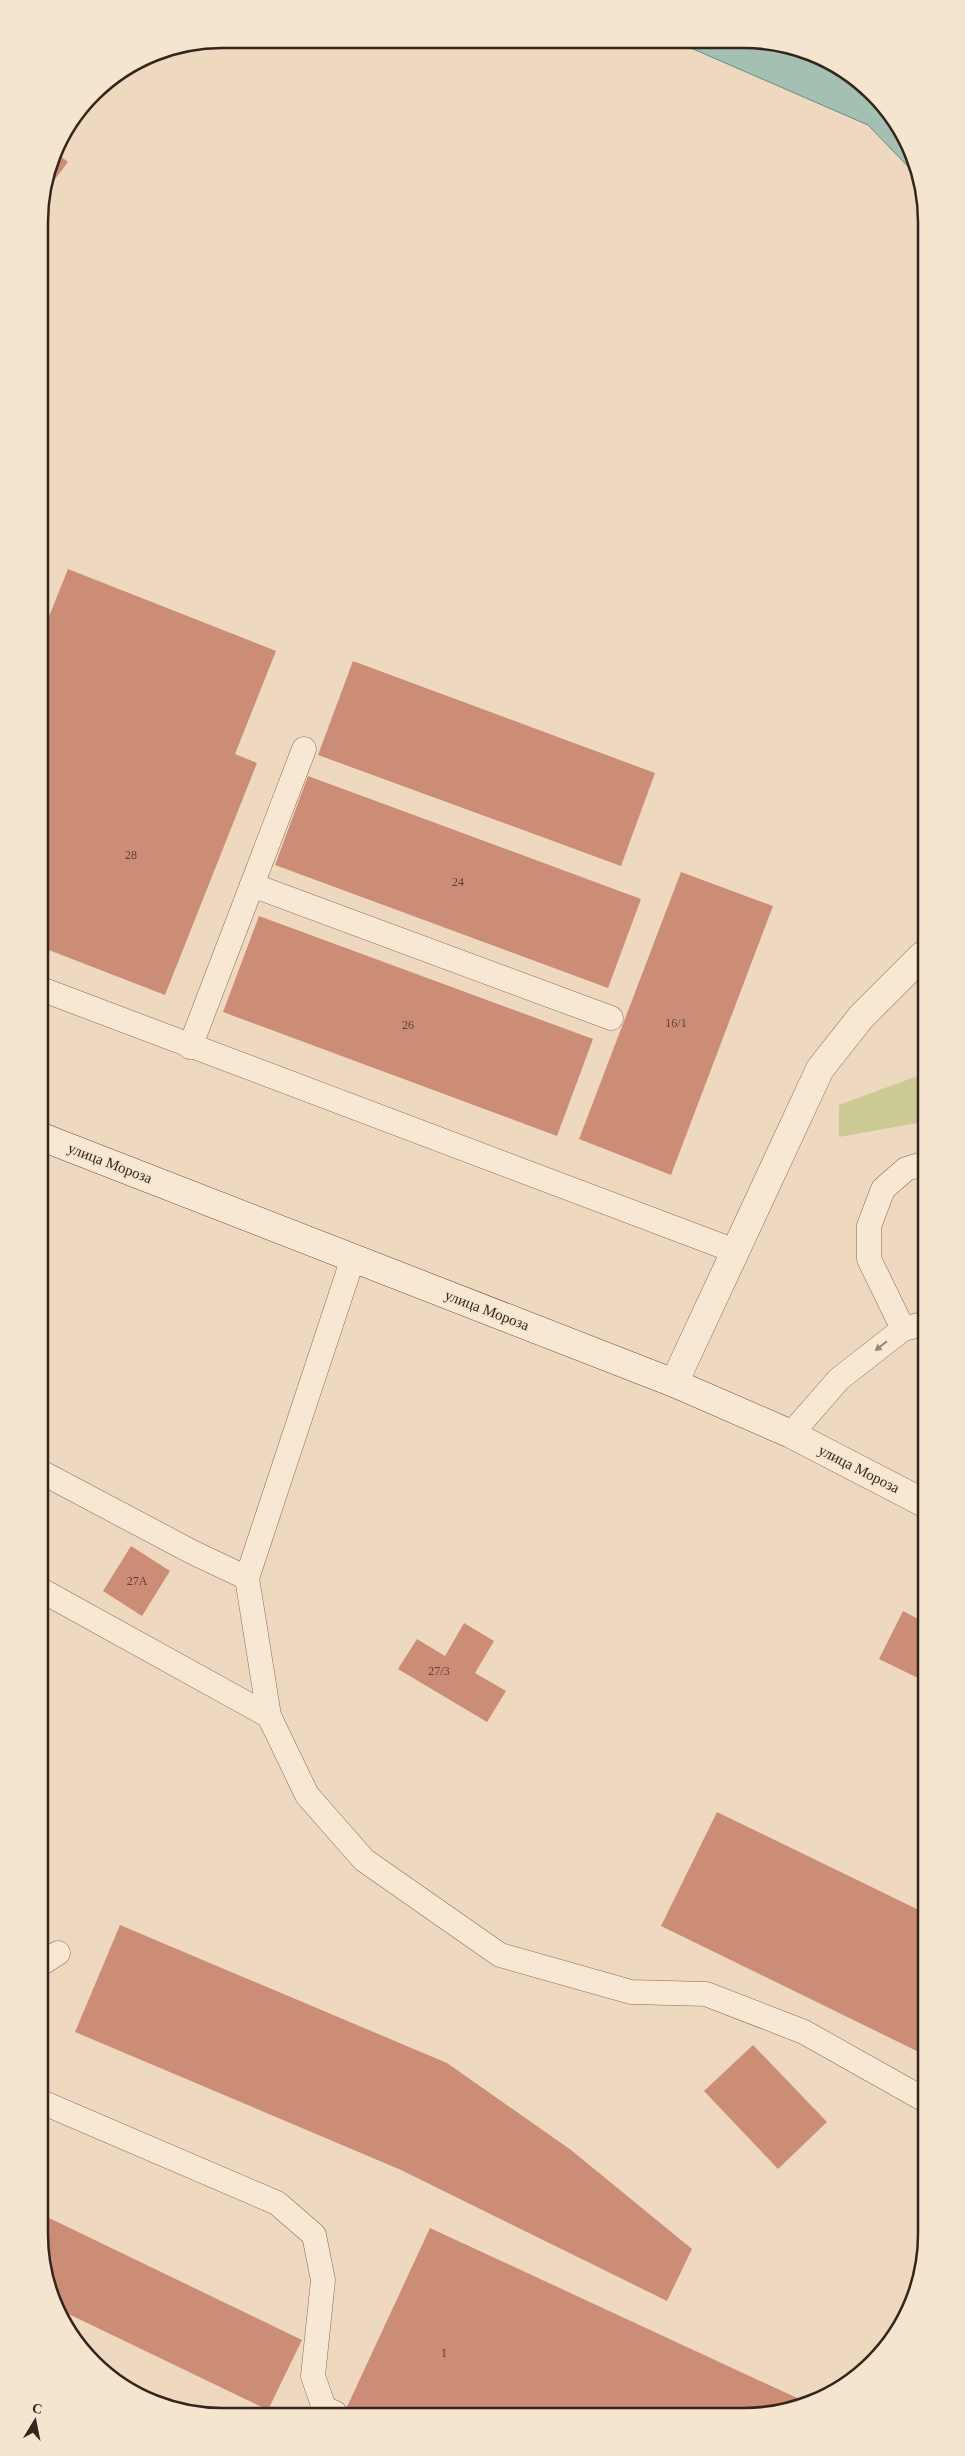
<svg xmlns="http://www.w3.org/2000/svg" width="965" height="2456" viewBox="0 0 965 2456" font-family="Georgia,serif">
  <style>
    .green { fill: #cbca94 }
    .water { fill: #a3c0b3; stroke: #6a8d7f }
    .building { fill: #cc8d76 }
    .lines { fill: none; stroke-linecap: round; stroke-linejoin: round }
    .service-casing { stroke: #866a58; stroke-width: 25 }
    .minor-casing { stroke: #866a58; stroke-width: 29 }
    .secondary-casing { stroke: #684b3b; stroke-width: 29 }
    .service { stroke: #f8e8d3; stroke-width: 24 }
    .minor { stroke: #f8e8d3; stroke-width: 28 }
    .secondary { stroke: #f8e8d3; stroke-width: 28 }
    .oneway { fill: #978678 }
    .labels { text-anchor: middle; stroke-width: 4; stroke-linejoin: round; paint-order: stroke }
    .number-label { font-size: 12px; fill: #5c3f32 }
    .street-label { font-size: 15px; fill: #36251c; stroke: #f5e5cf }
    .rim { fill: none; stroke: #36251c; stroke-width: 2.5 }
  </style>
  <rect width="100%" height="100%" fill="#eed9c0"/>
  <!-- green -->
  <polygon class="green" points="923,1074 923,1122 839,1137 839,1105"/>
  <!-- water -->
  <polygon class="water" points="677,42 779,42 824,57 864,84 902,130 920,179 868,125"/>
  <!-- building -->
  <g class="building">
    <polygon points="55,152 68,162 43,195"/>
    <polygon points="68,569 276,651 235,754 257,763 165,995 41,947 40,639"/>
    <polygon points="353,661 655,773 621,866 318,755"/>
    <polygon points="308,776 641,899 608,988 275,865"/>
    <polygon points="681,872 773,906 671,1175 579,1139"/>
    <polygon points="259,916 593,1039 557,1136 223,1012"/>
    <polygon points="131,1546 170,1571 142,1616 103,1591"/>
    <polygon points="903,1611 924,1622 924,1681 879,1659"/>
    <polygon points="464,1623 494,1641 475,1673 506,1691 487,1722 398,1669 417,1639 445,1656"/>
    <polygon points="717,1812 925,1913 925,2055 661,1926"/>
    <polygon points="120,1925 447,2063 571,2150 692,2249 667,2301 401,2170 75,2032"/>
    <polygon points="753,2045 827,2122 778,2169 704,2091"/>
    <polygon points="45,2216 302,2340 268,2410 56,2308 45,2282"/>
    <polygon points="430,2228 808,2403 791,2411 355,2413 346,2409"/>
  </g>
  <g class="lines">
    <!-- service casing -->
    <g class="service-casing">
      <g id="service">
        <polyline points="252,885 611,1018"/>
        <polyline points="41,989 735,1251"/>
        <polyline points="190,1047 304,749"/>
        <polyline points="353,1258 247,1578 269,1716 307,1795 364,1860 500,1955 631,1992 706,1994 804,2032 925,2100"/>
        <polyline points="903,1329 869,1259 869,1226 883,1189 906,1169 923,1164"/>
        <polyline points="791,1434 839,1379 903,1329 923,1324"/>
        <polyline points="43,1473 192,1552 247,1578"/>
        <polyline points="43,1591 269,1716"/>
        <polyline points="44,1962 58,1953"/>
        <polyline points="44,2103 277,2203 314,2235 323,2280 313,2376 324,2408 335,2413"/>
      </g>
    </g>
    <!-- minor casing -->
    <g class="minor-casing">
      <polyline id="minor" points="674,1383 820,1069 861,1017 922,956"/>
    </g>
    <!-- secondary casing -->
    <g class="secondary-casing">
      <polyline id="secondary" points="42,1137 674,1383 791,1434 924,1503"/>
    </g>
    <!-- service -->
    <use href="#service" class="service"/>
    <!-- minor -->
    <use href="#minor" class="minor"/>
    <!-- secondary -->
    <use href="#secondary" class="secondary"/>
  </g>
  <!-- one-way arrows -->
  <defs><path id="oneway-solid" d="M-6-.8H1V-3.2L6.5 0L1 3.2V.8H-6Z" transform="scale(1.25)"/></defs>
  <use class="oneway" href="#oneway-solid" transform="translate(881 1346) rotate(142)"/>
  <g class="labels">
    <!-- number labels -->
    <g class="number-label">
      <text x="131" y="859">28</text>
      <text x="458" y="886">24</text>
      <text x="676" y="1027">16/1</text>
      <text x="408" y="1029">26</text>
      <text x="137" y="1585">27А</text>
      <text x="439" y="1675">27/3</text>
      <text x="444" y="2357">1</text>
    </g>
    <!-- street labels -->
    <g class="street-label">
      <text transform="translate(110 1163) rotate(21)" y="5">улица Мороза</text>
      <text transform="translate(487 1310) rotate(21)" y="5">улица Мороза</text>
      <text transform="translate(859 1469) rotate(27)" y="5">улица Мороза</text>
    </g>
  </g>
  <!-- crop -->
  <path d="M0 0H965V2456H0ZM222 48H744A174 174 0 0 1 918 222V2234A174 174 0 0 1 744 2408H222A174 174 0 0 1 48 2234V222A174 174 0 0 1 222 48Z" fill="#f5e5cf" fill-rule="evenodd"/>
  <path class="rim" d="M222 48H744A174 174 0 0 1 918 222V2234A174 174 0 0 1 744 2408H222A174 174 0 0 1 48 2234V222A174 174 0 0 1 222 48Z"/>
  <!-- north arrow -->
  <g transform="translate(35 2421) rotate(10)" stroke="#f5e5cf" stroke-width="4" paint-order="stroke">
  <path d="M0-4L9 19L0 12L-9 19Z" fill="#36251c"/>
  <text y="-8" font-size="14" font-weight="bold" text-anchor="middle" fill="#36251c">С</text>
  </g>
</svg>
